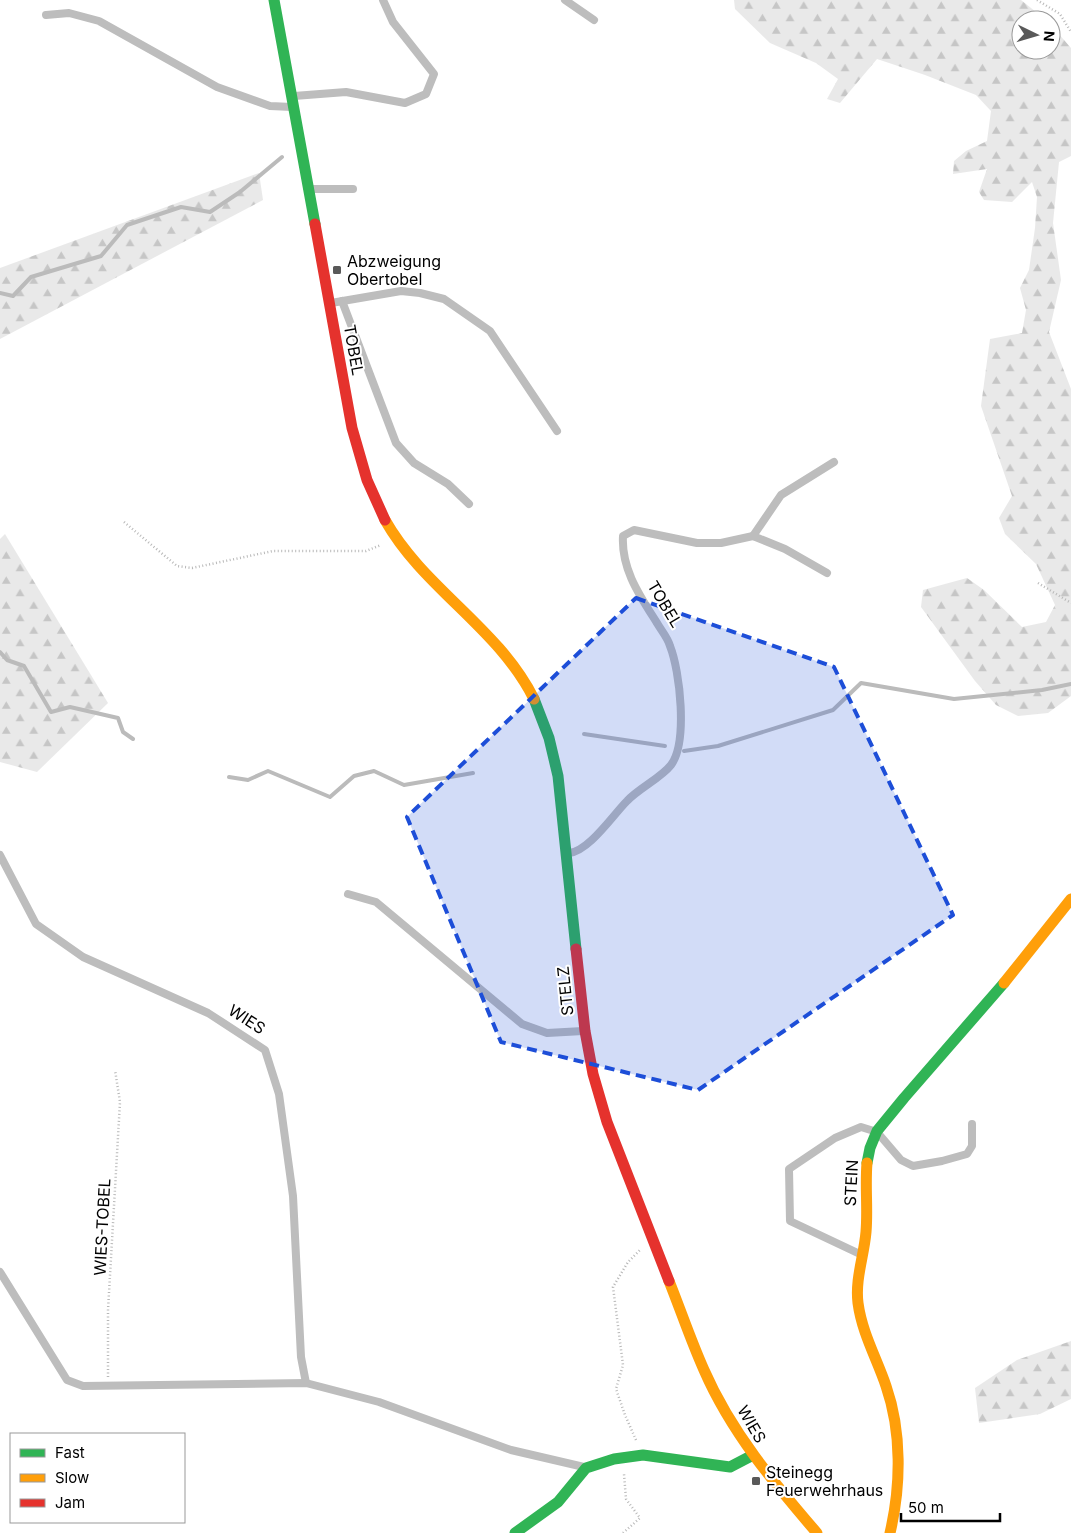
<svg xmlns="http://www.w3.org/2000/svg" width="1071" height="1533" viewBox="0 0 1071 1533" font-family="Inter,sans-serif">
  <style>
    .forest { fill: url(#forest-firs) }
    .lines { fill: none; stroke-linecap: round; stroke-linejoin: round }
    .stream { stroke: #bbb; stroke-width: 4 }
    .path { stroke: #b8b8b8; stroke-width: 2.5; stroke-dasharray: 1 2.5; stroke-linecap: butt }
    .lane { stroke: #bdbdbd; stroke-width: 8 }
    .fast { stroke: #30b455; stroke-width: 11 }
    .slow { stroke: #ff9f0a; stroke-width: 11 }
    .jam { stroke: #e5322d; stroke-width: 11 }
    .marked { fill: #1d4ed8; fill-opacity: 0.2; stroke: #1d4ed8; stroke-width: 4; stroke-dasharray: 10 6; stroke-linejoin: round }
    .poi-dot { fill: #595959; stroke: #fff; stroke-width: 2 }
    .labels { text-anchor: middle; stroke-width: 4; stroke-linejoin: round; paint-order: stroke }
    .poi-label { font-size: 16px; fill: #000; stroke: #fff; text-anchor: start }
    .street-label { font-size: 16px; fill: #000; stroke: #fff }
  </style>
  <defs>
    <pattern id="forest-firs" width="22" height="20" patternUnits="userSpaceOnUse" patternTransform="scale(1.25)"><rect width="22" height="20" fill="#e9e9e9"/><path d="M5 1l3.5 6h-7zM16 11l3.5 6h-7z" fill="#c6c6c6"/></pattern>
  </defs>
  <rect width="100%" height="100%" fill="#fff"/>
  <!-- forest -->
  <g class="forest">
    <polygon points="734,0 1021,0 1046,20 1021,20 1021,50 1051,50 1051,25 1071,48 1071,156 1059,162 1053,223 1061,280 1049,332 1071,389 1071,696 1048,713 1018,716 996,705 975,681 921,607 923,590 967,578 984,590 1022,627 1046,622 1055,605 1036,564 1005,534 999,518 1012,496 981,406 990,339 1022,333 1026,310 1020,288 1029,270 1035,228 1037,197 1032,182 1012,202 984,200 979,192 987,169 953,174 954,161 966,151 987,141 991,111 976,95 925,75 877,59 840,103 827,99 838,79 816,63 770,43 735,9"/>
    <polygon points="259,173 263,200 0,339 0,268"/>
    <polygon points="5,534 108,703 37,772 0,762 0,539"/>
    <polygon points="1071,1341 1071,1399 1040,1414 979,1423 975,1388 1017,1360"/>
  </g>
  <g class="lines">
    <!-- stream -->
    <g class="stream">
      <polyline points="0,293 13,296 31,277 101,256 127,225 181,207 210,212 240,192 282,157"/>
      <polyline points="0,652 7,660 24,666 51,712 70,707 118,718 123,732 133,739"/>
      <polyline points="584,734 665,746"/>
      <polyline points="684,751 718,746 833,710 861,683 954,699 1042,690 1071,684"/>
      <polyline points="229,777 248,780 268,771 330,797 354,776 374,771 404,785 473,773"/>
    </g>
    <!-- path -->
    <g class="path">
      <polyline points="1037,0 1060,14 1071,32"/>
      <polyline points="124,522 177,566 192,568 273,551 366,551 381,545"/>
      <polyline points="1038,583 1071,603"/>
      <polyline points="108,1377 108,1310 120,1102 115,1070"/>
      <polyline points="636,1440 625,1415 616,1389 623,1365 613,1287 628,1262 640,1250"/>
      <polyline points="623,1533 640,1518 626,1499 624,1474"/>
    </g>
    <!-- lane -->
    <g class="lane">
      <polyline points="565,0 594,20"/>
      <polyline points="46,15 69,13 99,21 217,87 270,106 292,107"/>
      <polyline points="294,96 346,92 405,103 426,94 434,74 393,22 383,0"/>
      <polyline points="310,189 353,189"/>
      <polyline points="342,301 396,443 414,463 448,484 469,504"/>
      <polyline points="331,303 401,291 420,293 444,299 490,331 557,431"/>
      <polyline points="753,536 781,495 834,462"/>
      <path d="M569 853C589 851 613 815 627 801 639 788 661 778 671 765 688 742 680 671 670 646 668 638 661 630 657 623 640 596 621 569 623 536L634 530 697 543H721L753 536 785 549 827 573"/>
      <polyline points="0,855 36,924 83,957 208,1013 265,1050 279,1094 293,1196 301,1357 306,1383"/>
      <polyline points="348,894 376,902 522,1024 547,1033 583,1031"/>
      <polyline points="862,1255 790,1221 789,1169 835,1138 861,1127 877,1132 901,1160 913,1166 942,1161 967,1154 972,1146 972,1124"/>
      <polyline points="0,1272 67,1380 83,1386 306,1383 379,1402 511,1450 584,1467"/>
    </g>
    <!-- fast -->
    <g class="fast">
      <polyline points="274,0 315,224"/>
      <polyline points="534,699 549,738 558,776 576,949"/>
      <polyline points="867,1163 870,1148 877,1131 904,1098 1004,983"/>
      <polyline points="515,1533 558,1502 586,1468 614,1459 643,1455 730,1467 753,1455"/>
    </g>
    <!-- slow -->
    <g class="slow">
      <path d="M385 520C424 589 498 627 534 699"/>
      <polyline points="1004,983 1071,899"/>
      <path d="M867 1163C865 1186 868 1209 866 1232 864 1256 855 1279 858 1303 862 1333 877 1359 886 1386 902 1432 901 1486 890 1533"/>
      <path d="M669 1281C681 1311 691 1341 704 1370 731 1432 774 1483 817 1533"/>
    </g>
    <!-- jam -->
    <g class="jam">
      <polyline points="315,224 352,428 367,480 385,520"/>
      <polyline points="576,949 585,1031 593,1074 607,1122 669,1281"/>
    </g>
  </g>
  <!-- marked area -->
  <path class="marked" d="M636 598 834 667 953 915 698 1090 501 1042 407 817Z"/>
  <!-- markers -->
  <g class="poi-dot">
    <rect x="332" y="265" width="10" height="10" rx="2.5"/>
    <rect x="751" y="1476" width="10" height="10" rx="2.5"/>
  </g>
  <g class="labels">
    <!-- poi labels -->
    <g class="poi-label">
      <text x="347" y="267">Abzweigung<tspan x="347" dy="18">Obertobel</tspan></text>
      <text x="766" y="1478">Steinegg<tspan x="766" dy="18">Feuerwehrhaus</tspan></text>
    </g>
    <!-- street labels -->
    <g class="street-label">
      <text transform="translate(354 350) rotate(80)" y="6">TOBEL</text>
      <text transform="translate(665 604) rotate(59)" y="6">TOBEL</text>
      <text transform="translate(565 991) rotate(-96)" y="6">STELZ</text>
      <text transform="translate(247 1019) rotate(33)" y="6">WIES</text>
      <text transform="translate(851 1183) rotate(-87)" y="6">STEIN</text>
      <text transform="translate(102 1227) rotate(-87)" y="6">WIES-TOBEL</text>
      <text transform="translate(752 1424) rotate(60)" y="6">WIES</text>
    </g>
  </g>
  <!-- legend -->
  <rect x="10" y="1433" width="175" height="90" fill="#ffffff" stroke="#999999"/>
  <rect x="20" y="1449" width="25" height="8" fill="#30b455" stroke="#999999"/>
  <text x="55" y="1458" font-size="15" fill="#000000">Fast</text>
  <rect x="20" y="1474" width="25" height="8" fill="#ff9f0a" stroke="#999999"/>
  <text x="55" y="1483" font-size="15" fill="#000000">Slow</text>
  <rect x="20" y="1499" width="25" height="8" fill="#e5322d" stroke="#999999"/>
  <text x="55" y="1508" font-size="15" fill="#000000">Jam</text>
  <!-- north arrow -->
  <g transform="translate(1036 35) rotate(95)"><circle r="24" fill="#ffffff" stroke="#999999"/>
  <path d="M0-4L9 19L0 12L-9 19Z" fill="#595959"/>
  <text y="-8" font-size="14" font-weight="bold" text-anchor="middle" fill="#000000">N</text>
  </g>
  <!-- scale -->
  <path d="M901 1513v8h99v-8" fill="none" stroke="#000000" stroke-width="2.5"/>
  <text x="908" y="1513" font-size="15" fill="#000000" stroke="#ffffff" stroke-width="4" paint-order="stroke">50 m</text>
</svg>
